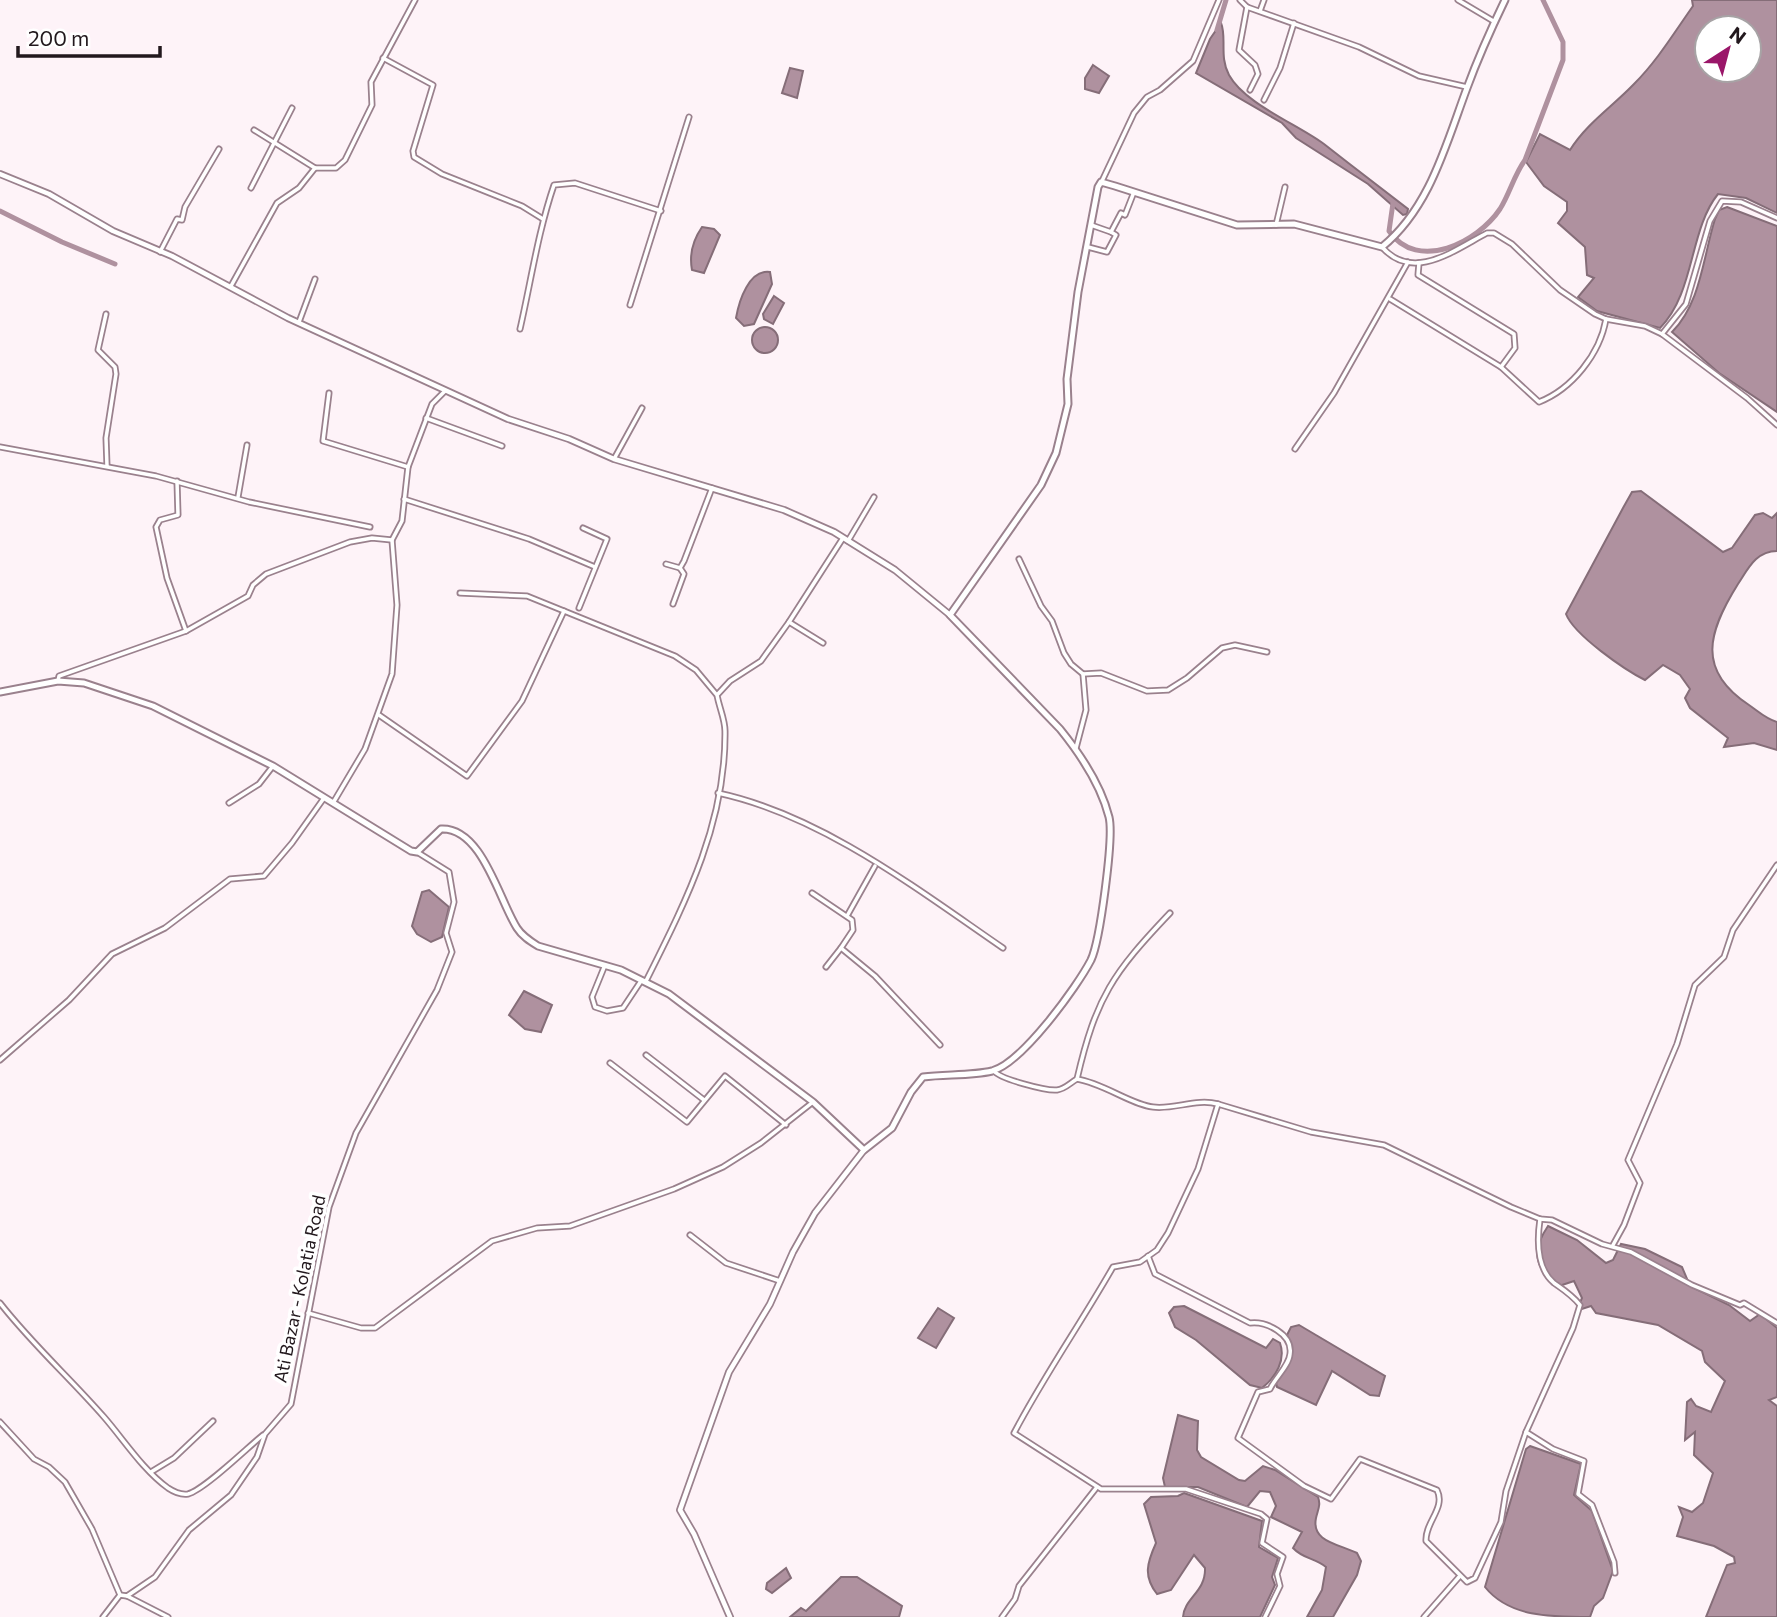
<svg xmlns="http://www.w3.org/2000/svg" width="1777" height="1617" viewBox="0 0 1777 1617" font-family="Commissioner,sans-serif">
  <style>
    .water { fill: #af919f; stroke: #856d78; stroke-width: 2; fill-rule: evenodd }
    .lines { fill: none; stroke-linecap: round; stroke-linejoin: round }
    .canal { stroke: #af919f; stroke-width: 5 }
    .minor-casing { stroke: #9a818d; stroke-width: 7 }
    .tertiary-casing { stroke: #9a818d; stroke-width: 8 }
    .secondary-casing { stroke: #9a818d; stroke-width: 9 }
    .minor { stroke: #fff; stroke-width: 3.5 }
    .tertiary { stroke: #fff; stroke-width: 4.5 }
    .secondary { stroke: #fff; stroke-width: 5 }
    .labels { text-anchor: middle; stroke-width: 7; stroke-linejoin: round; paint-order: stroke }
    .street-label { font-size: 18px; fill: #22181d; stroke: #fff }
  </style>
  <rect width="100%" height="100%" fill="#fef3f8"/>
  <!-- water -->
  <g class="water">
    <path d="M1692 0H1777V213L1746 198 1718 194C1689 230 1695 293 1660 328L1597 311 1578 297 1594 278 1587 275 1585 247 1558 223 1567 211V202L1544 186 1526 162 1540 134 1570 150C1587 123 1612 107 1634 84 1657 61 1674 33 1693 6ZM1707 28H1749V70H1707Z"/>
    <path d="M1221 23C1227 37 1219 57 1229 75 1245 104 1297 124 1324 144 1352 166 1381 188 1408 209L1407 214 1403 215 1368 184 1296 138 1282 123 1196 73 1210 39Z"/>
    <polygon points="1093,65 1109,76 1099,93 1085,89 1085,78"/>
    <polygon points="790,68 803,71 797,98 782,93"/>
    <path d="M1727 207 1777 226V412L1719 373 1672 332C1701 303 1703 257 1715 219L1719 210Z"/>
    <path d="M702 227 714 229 720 235 704 273 692 270C689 254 693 240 702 227Z"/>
    <path d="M770 272 772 284 754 324 744 326 736 318C739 301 749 269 770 272Z"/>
    <polygon points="774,296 784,303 773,324 764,319 763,314"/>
    <circle cx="765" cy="340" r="13"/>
    <path d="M1641 491 1723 552 1732 548 1755 515 1763 513 1772 518 1777 513V551C1756 551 1748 569 1738 584 1708 632 1696 670 1749 705 1759 712 1766 719 1777 722V750L1754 743 1724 747 1728 738 1690 708 1685 698 1690 689 1680 675 1663 665 1645 680C1625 670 1574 635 1566 614L1623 508 1632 492Z"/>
    <polygon points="429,890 449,907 442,937 431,942 417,934 412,926 422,892"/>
    <polygon points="524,991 552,1005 541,1032 525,1029 509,1015"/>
    <path d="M1548 1226 1577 1240 1606 1263 1613 1260 1621 1244 1645 1249 1682 1267 1690 1286 1729 1305 1750 1321 1760 1314 1777 1328V1397L1769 1400 1777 1406V1617H1706L1727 1565 1735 1563 1734 1557 1714 1546 1677 1536 1683 1517 1679 1507 1692 1512 1703 1503 1713 1473 1694 1455 1695 1432 1685 1440 1687 1402 1691 1399 1696 1406 1711 1412 1725 1381 1705 1362 1702 1351 1658 1325 1596 1313 1591 1306 1582 1309 1578 1307 1582 1298 1574 1281 1556 1287C1535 1266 1531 1251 1548 1226Z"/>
    <path d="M1184 1306 1266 1348 1273 1339 1280 1343C1286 1360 1276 1377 1262 1388L1250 1385 1196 1340 1175 1327 1169 1313 1174 1307Z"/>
    <polygon points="938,1308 954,1318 936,1348 918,1338"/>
    <path d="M1299 1325 1385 1376 1379 1396 1370 1395 1332 1371 1316 1405 1277 1387 1276 1383C1288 1361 1299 1360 1287 1335L1291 1327Z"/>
    <path d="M1178 1415 1198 1421 1197 1450 1201 1457 1239 1480 1245 1481 1263 1466 1275 1470 1318 1497C1321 1505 1318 1509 1316 1518 1311 1542 1339 1544 1357 1553L1361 1561 1357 1575 1333 1617H1307L1322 1590 1326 1567C1315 1558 1303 1559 1293 1548L1302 1532 1271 1517 1276 1506 1270 1492 1260 1491 1247 1507 1198 1487H1165L1163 1478Z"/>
    <path d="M1530 1446 1581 1464 1574 1495 1592 1511 1613 1571 1603 1598 1594 1606 1590 1617C1550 1617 1509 1617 1485 1587L1526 1449Z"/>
    <path d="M1184 1493 1262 1521 1259 1547 1278 1558 1272 1577 1275 1585 1260 1617H1183C1184 1598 1206 1592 1205 1568L1194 1555 1171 1590 1157 1594C1143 1576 1147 1563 1156 1543L1144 1504 1151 1497 1178 1496Z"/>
    <polygon points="786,1568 791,1578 772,1593 766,1589 767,1583"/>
    <polygon points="841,1577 857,1577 902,1606 899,1617 790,1617 801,1608 806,1611"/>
  </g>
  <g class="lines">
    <!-- canal -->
    <g class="canal">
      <polyline points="1217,30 1226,0"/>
      <path d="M1393 203 1389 231C1418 273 1478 242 1500 209 1510 193 1514 175 1525 160L1563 60V42L1543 0"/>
      <polyline points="0,211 62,242 115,264"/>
    </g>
    <!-- minor casing -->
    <g class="minor-casing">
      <g id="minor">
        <polyline points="1240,0 1247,7 1359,47 1419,76 1467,87"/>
        <polyline points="1458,0 1495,22"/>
        <polyline points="1247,7 1239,50 1255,65 1258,74 1250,90"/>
        <polyline points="1260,11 1264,0"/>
        <polyline points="383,58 433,85 413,151 414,157 442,174 522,206 543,219"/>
        <polyline points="1264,100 1280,68 1294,23"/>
        <polyline points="254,130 315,168"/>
        <polyline points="1102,181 1134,113 1147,97 1160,90 1193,61 1219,0"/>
        <polyline points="251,188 292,108"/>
        <polyline points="1091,225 1111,232 1121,213 1125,215 1134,192"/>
        <polyline points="1276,225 1285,187"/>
        <polyline points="1088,247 1107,252 1116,235 1111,232"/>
        <path d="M1382 247C1413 283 1456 249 1487 233H1494L1512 244 1560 290 1595 314 1606 319 1645 326 1662 334 1747 398 1777 425"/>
        <polyline points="160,252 177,219 182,220 185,207 219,149"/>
        <polyline points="1419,263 1418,275 1514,334 1515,348 1501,367"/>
        <polyline points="231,286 277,203 299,188 315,168 336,168 345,160 372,105 371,82 415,0"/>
        <path d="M1390 299 1501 367 1539 402C1572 389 1600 354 1606 319"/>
        <polyline points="630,305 689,117"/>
        <polyline points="106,314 98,350 115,367 116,374 106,438 107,466"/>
        <polyline points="299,322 315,279"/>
        <path d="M520 329C531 281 538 232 554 185L575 183 661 211"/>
        <polyline points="1662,334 1686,304 1710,221 1722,201 1741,202 1777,218"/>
        <polyline points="329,393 323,441 408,467"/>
        <polyline points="426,418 502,446"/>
        <polyline points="0,447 156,476 249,502 370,527"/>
        <polyline points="1295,449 1334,393 1408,262"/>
        <polyline points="614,459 642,408"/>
        <polyline points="177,481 178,515 160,520 156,527 167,578 186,631 248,596 253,585 266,574 350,542 372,538 392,540"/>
        <polyline points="238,497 247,445"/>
        <polyline points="404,499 529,539 595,567"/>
        <polyline points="848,541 874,497"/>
        <polyline points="1019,559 1041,606 1052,621 1064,653 1071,664 1083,674 1086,710 1076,748"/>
        <polyline points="666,564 680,568 684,561 712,488"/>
        <polyline points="673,604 684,574 680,568"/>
        <polyline points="579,608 607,539 583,528"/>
        <polyline points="564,611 675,656 696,670 716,694"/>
        <polyline points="823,643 789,622 843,538"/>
        <polyline points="1083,674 1101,673 1147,691 1168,690 1187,678 1222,648 1235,645 1267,652"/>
        <polyline points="58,681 59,676 186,631"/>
        <polyline points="379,715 467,776 522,701 564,611 527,596 460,593"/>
        <path d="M718 793C821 815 917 889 1003 948"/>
        <polyline points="229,803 259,784 273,766"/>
        <polyline points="333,803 365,749 392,674 397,605 392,540 402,521 408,467 432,404 445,391"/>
        <polyline points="812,893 852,920 853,930 841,948 875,976 940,1045"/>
        <polyline points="847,916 875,866"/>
        <polyline points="605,965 592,997 595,1007 607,1011 623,1008 641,981"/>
        <polyline points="826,967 841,948"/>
        <path d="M646 981C686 901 726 823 725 731 725 719 719 707 717 695L730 681 761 661 789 622"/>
        <polyline points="646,1055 704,1100"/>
        <polyline points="0,1060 69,1000 112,954 165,928 230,879 264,876 292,843 324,798"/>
        <polyline points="610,1063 687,1122 725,1076 786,1125"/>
        <path d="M994 1071C1000 1079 1046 1091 1057 1090 1065 1089 1070 1083 1077 1079 1103 1083 1132 1105 1153 1107 1174 1110 1196 1098 1218 1104"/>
        <path d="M1077 1079C1096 997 1113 973 1170 913"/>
        <path d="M1540 1219C1537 1240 1536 1268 1554 1283 1564 1290 1572 1295 1580 1305L1573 1328 1526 1432 1553 1449 1584 1461 1578 1494 1592 1505 1614 1562 1615 1573"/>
        <polyline points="690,1235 726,1263 780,1281"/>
        <polyline points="1613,1245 1624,1225 1640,1183 1628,1160 1677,1044 1695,985 1724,957 1733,930 1777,865"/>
        <path d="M1148 1256 1155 1274 1250 1323C1266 1321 1293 1334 1290 1354 1289 1366 1275 1378 1270 1389L1258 1392 1238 1438 1304 1486 1331 1499 1360 1459 1437 1490C1446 1508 1425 1522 1426 1541L1467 1582 1475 1578 1501 1522 1506 1491 1526 1432"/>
        <path d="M0 1303C32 1344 70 1378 104 1417 124 1440 143 1470 168 1488 174 1492 181 1495 188 1494 204 1490 247 1448 263 1435"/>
        <polyline points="308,1313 361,1328 375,1328 492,1241 537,1228 570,1226 674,1189 723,1167 761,1143 813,1102"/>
        <polyline points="0,1422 34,1459 49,1467 65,1482 92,1529 120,1595"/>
        <polyline points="151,1472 174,1458 213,1421"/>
        <polyline points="127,1596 168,1617"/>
        <polyline points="103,1617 120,1595 127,1596 155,1577 189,1530 231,1495 257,1457 265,1434 291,1404 329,1207 356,1133 437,990 452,952 446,933 454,902 449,872 417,852"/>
        <polyline points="1002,1617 1015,1599 1019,1586 1097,1487"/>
        <path d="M1265 1617 1280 1586 1277 1574 1283 1557 1262 1543 1267 1519 1261 1514 1186 1489H1101L1014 1433C1044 1376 1081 1323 1113 1267L1140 1262 1157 1250 1168 1233 1198 1169 1218 1104 1311 1132 1384 1145 1511 1207 1540 1219 1552 1220 1602 1244 1631 1252 1692 1285 1740 1305 1744 1303 1777 1323"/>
        <polyline points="1424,1617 1459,1577"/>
      </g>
    </g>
    <!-- tertiary casing -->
    <g class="tertiary-casing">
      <g id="tertiary">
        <polyline points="0,174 49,194 113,231 172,256 288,318 508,419 569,439 614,459 784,510 834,532 895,570 950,615"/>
        <polyline points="730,1617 694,1534 680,1510 729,1372 770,1304 793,1252 815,1213 864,1150"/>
      </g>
    </g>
    <!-- secondary casing -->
    <g class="secondary-casing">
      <path id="secondary" d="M0 692 58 681 84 683 153 706 273 766 411 851 417 852 441 829C482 827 499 900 517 928 522 936 530 941 538 946L621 970 669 994 813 1102 864 1150 892 1128 911 1092 923 1077C945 1074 971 1076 992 1071 1022 1063 1077 987 1091 960 1100 941 1114 837 1109 817 1101 785 1081 755 1060 729L950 615 1041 485 1056 453 1068 404 1067 379 1078 292 1098 187 1101 182 1115 186 1237 225 1294 224 1382 247C1430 208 1446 144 1467 88 1478 58 1491 29 1505 0"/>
    </g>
    <!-- minor -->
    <use href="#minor" class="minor"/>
    <!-- tertiary -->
    <use href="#tertiary" class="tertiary"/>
    <!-- secondary -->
    <use href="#secondary" class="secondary"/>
  </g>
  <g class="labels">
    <!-- street labels -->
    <g class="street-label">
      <text transform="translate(300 1289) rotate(-78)" y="6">Ati Bazar - Kolatia Road</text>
    </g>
  </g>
  <!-- north arrow -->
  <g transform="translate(1728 49) rotate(36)"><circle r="33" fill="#ffffff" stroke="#a7a3a5" stroke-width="2"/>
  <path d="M0-5L12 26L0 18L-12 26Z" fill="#9a1669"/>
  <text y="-10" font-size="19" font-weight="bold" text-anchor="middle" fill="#22181d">N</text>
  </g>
  <!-- scale -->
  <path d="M18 46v10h142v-10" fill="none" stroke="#22181d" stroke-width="3.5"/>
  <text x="28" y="46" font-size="21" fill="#22181d" stroke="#ffffff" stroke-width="5" paint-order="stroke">200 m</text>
</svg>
